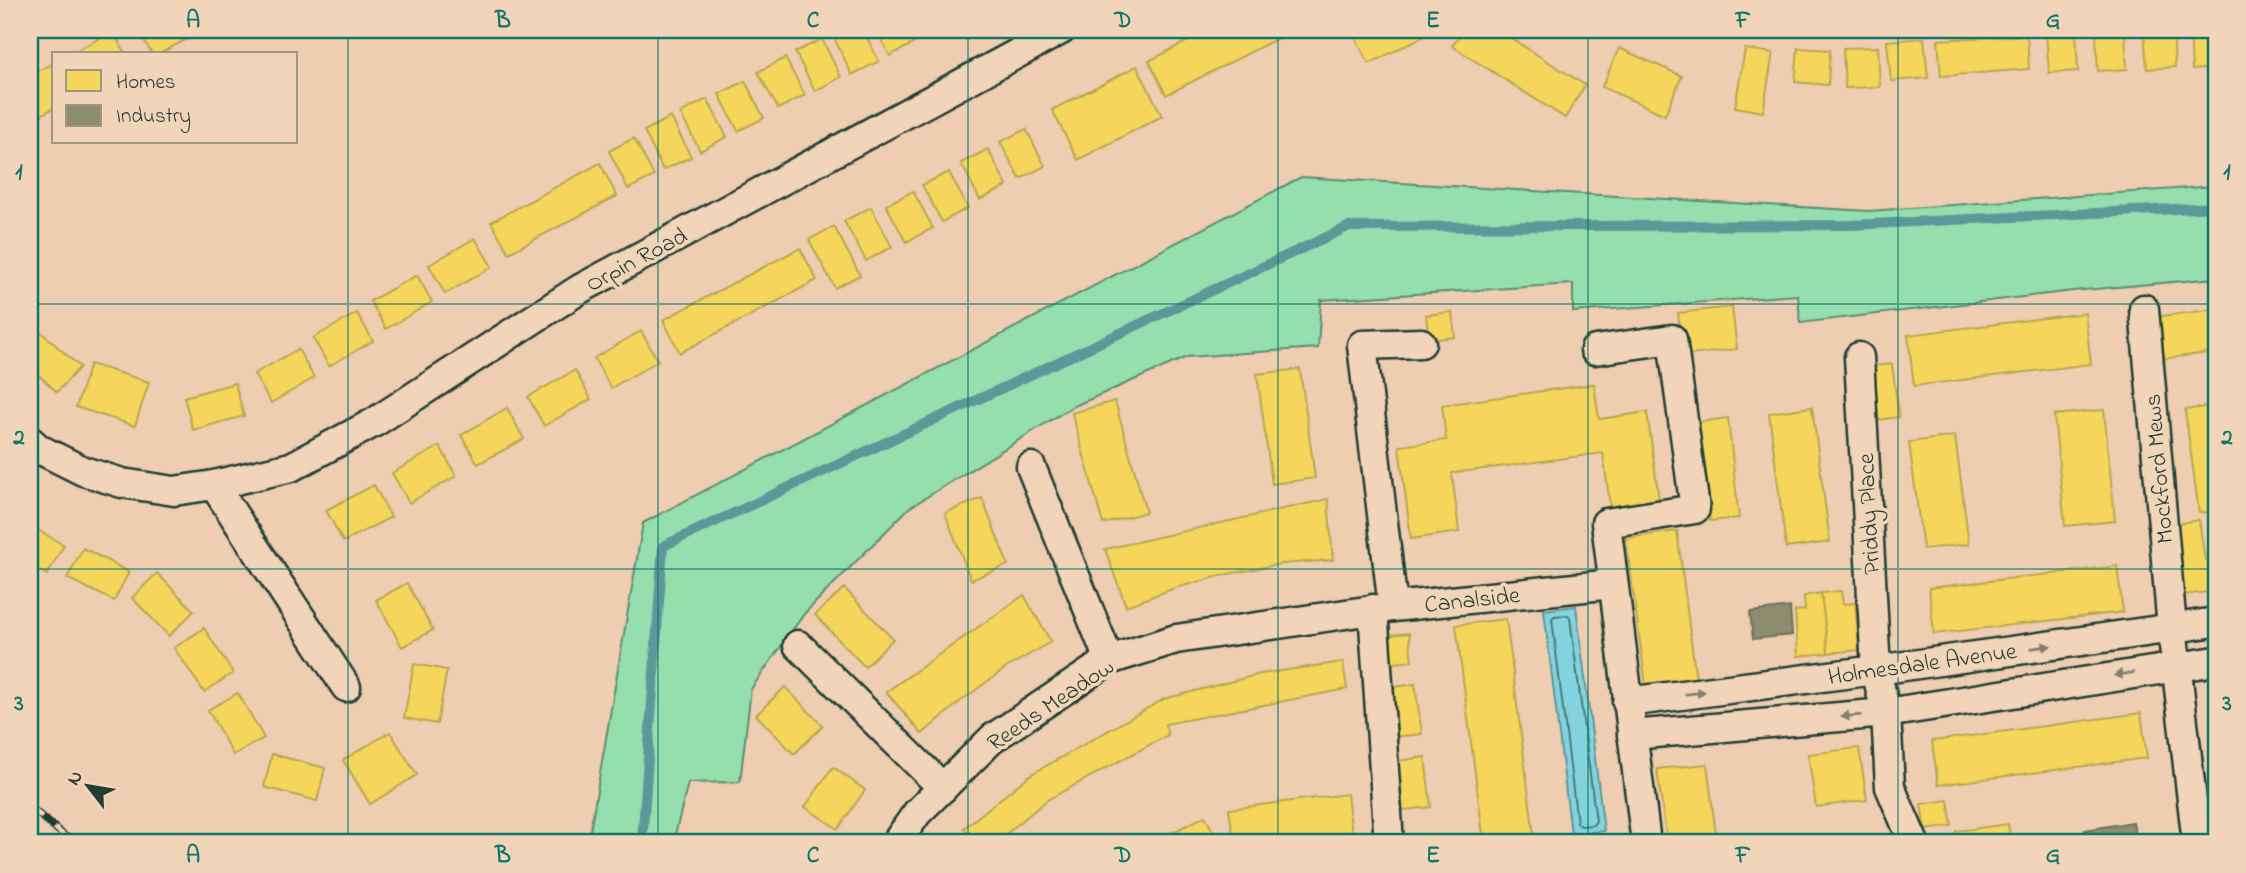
<svg xmlns="http://www.w3.org/2000/svg" width="2246" height="873" viewBox="0 0 2246 873" font-family="'Indie Flower',sans-serif">
  <style>
    .green { fill: #95dead; stroke: #5a8e70; stroke-width: 2 }
    .water { fill: #83d3de; stroke: #5b979a; stroke-width: 2 }
    .homes { fill: #f6d55c; stroke: #b6a750; stroke-width: 2 }
    .industry { fill: #8c8c6e; stroke: #6b745d; stroke-width: 2 }
    .lines { fill: none; stroke-linecap: round; stroke-linejoin: round }
    .shore { stroke: #477978; stroke-width: 2 }
    .stream { stroke: #5b979a; stroke-width: 10 }
    .street-casing { stroke: #1f3d34; stroke-width: 33 }
    .street { stroke: #f2d5b8; stroke-width: 28 }
    .rail-casing { stroke: #1f3d34; stroke-width: 8 }
    .rail { stroke: #f2d5b8; stroke-width: 5; stroke-dasharray: 16; stroke-linecap: butt }
    .oneway { fill: #7e816f }
    .grid { fill: none; stroke: #0f766e; stroke-width: 2; stroke-opacity: 0.55 }
    .labels { text-anchor: middle; stroke-width: 7; stroke-linejoin: round; paint-order: stroke }
    .street-label { font-size: 24px; fill: #1f3d34; stroke: #f2d5b8 }
    .neatline { fill: none; stroke: #0f766e; stroke-width: 2.5 }
    .grid-label { font-size: 23px; text-anchor: middle; font-weight: bold; fill: #0f766e }
  </style>
  <rect width="100%" height="100%" fill="#eecdb1"/>
  <filter id="ink" filterUnits="userSpaceOnUse"><feTurbulence type="fractalNoise" baseFrequency=".0143" numOctaves="2"/><feDisplacementMap in="SourceGraphic" scale="14" xChannelSelector="R" yChannelSelector="G"/><feConvolveMatrix kernelMatrix="1 2 1 2 8 2 1 2 1" color-interpolation-filters="sRGB"/></filter>
  <g filter="url(#ink)">
    <!-- green -->
    <polygon class="green" points="1301,177 1868,211 2216,186 2216,278 2073,291 1800,323 1798,295 1573,312 1573,284 1321,300 1318,348 1187,357 1072,407 909,508 804,614 751,689 740,782 688,783 673,843 588,843 643,523"/>
    <!-- water -->
    <polygon class="water" points="1576,606 1604,831 1571,834 1544,610"/>
    <!-- homes -->
    <g class="homes">
      <polygon points="138,30 184,30 189,38 159,54 152,54"/>
      <polygon points="845,30 863,30 879,61 852,75 833,36"/>
      <polygon points="876,30 910,30 916,42 890,56"/>
      <polygon points="1209,30 1278,30 1282,36 1166,95 1149,61"/>
      <polygon points="1358,30 1421,30 1424,36 1369,64 1353,33"/>
      <polygon points="1463,30 1498,30 1585,85 1565,118 1452,46"/>
      <polygon points="2173,30 2175,67 2147,69 2144,31"/>
      <polygon points="2216,30 2216,68 2192,70 2190,32"/>
      <polygon points="113,31 125,54 77,54 75,51"/>
      <polygon points="2076,32 2078,71 2049,73 2046,33"/>
      <polygon points="2125,33 2127,69 2098,71 2096,35"/>
      <polygon points="2027,35 2029,69 1941,76 1938,40"/>
      <polygon points="1924,38 1928,78 1891,81 1887,41"/>
      <polygon points="822,39 841,77 815,91 795,52"/>
      <polygon points="1878,47 1880,87 1845,88 1843,48"/>
      <polygon points="1619,48 1682,76 1665,115 1602,87"/>
      <polygon points="1798,48 1830,50 1828,85 1795,82"/>
      <polygon points="1745,49 1773,53 1763,112 1735,107"/>
      <polygon points="785,58 805,95 778,109 758,72"/>
      <polygon points="54,63 54,108 30,121 30,75"/>
      <polygon points="1137,66 1162,116 1078,160 1052,110"/>
      <polygon points="745,81 764,118 738,131 719,94"/>
      <polygon points="707,99 727,137 700,151 680,113"/>
      <polygon points="671,117 691,157 663,170 644,131"/>
      <polygon points="1026,129 1045,166 1020,179 1000,142"/>
      <polygon points="634,138 654,176 628,189 609,151"/>
      <polygon points="988,149 1007,186 980,200 961,163"/>
      <polygon points="600,163 617,196 509,253 491,222"/>
      <polygon points="949,172 968,208 942,222 922,185"/>
      <polygon points="913,191 933,228 906,242 886,205"/>
      <polygon points="871,207 892,247 866,261 844,221"/>
      <polygon points="834,226 860,275 835,288 809,240"/>
      <polygon points="475,238 492,267 445,294 429,265"/>
      <polygon points="800,248 817,280 680,353 663,320"/>
      <polygon points="417,275 432,302 386,329 370,301"/>
      <polygon points="1732,307 1737,349 1683,356 1678,313"/>
      <polygon points="2216,309 2216,352 2153,360 2147,318"/>
      <polygon points="1452,312 1455,337 1429,340 1426,315"/>
      <polygon points="357,313 373,341 329,366 313,338"/>
      <polygon points="2085,313 2091,364 1914,386 1908,335"/>
      <polygon points="30,322 80,367 57,392 30,367"/>
      <polygon points="641,331 658,361 611,388 594,358"/>
      <polygon points="298,349 314,378 271,403 254,374"/>
      <polygon points="90,364 149,382 135,426 76,407"/>
      <polygon points="1892,364 1899,417 1871,421 1864,367"/>
      <polygon points="1300,369 1315,478 1272,484 1257,374"/>
      <polygon points="575,370 591,399 544,426 528,397"/>
      <polygon points="235,383 244,416 193,430 184,397"/>
      <polygon points="1594,384 1599,419 1647,412 1660,507 1611,513 1603,453 1452,473 1459,532 1411,539 1399,446 1446,440 1442,405"/>
      <polygon points="1115,401 1146,512 1103,524 1072,413"/>
      <polygon points="2216,405 2216,511 2199,513 2185,410"/>
      <polygon points="1812,407 1830,542 1786,548 1769,413"/>
      <polygon points="507,408 524,439 478,464 461,435"/>
      <polygon points="2104,410 2115,521 2065,526 2054,415"/>
      <polygon points="1728,418 1739,518 1710,521 1698,422"/>
      <polygon points="1955,436 1969,544 1923,549 1909,442"/>
      <polygon points="440,446 456,476 409,503 392,473"/>
      <polygon points="374,485 391,517 343,542 326,510"/>
      <polygon points="982,498 1008,565 971,580 945,513"/>
      <polygon points="1328,499 1333,560 1281,564 1228,574 1175,588 1126,606 1105,549"/>
      <polygon points="2199,520 2205,560 2216,559 2216,591 2183,595 2173,524"/>
      <polygon points="30,526 64,545 47,575 30,565"/>
      <polygon points="1677,531 1696,680 1646,686 1626,538"/>
      <polygon points="83,548 129,572 114,601 67,578"/>
      <polygon points="2117,566 2123,612 1934,634 1929,588"/>
      <polygon points="157,573 194,611 169,636 132,598"/>
      <polygon points="407,583 433,630 402,647 376,600"/>
      <polygon points="844,588 893,639 865,667 815,615"/>
      <polygon points="1841,591 1843,604 1855,603 1859,650 1828,653 1821,593"/>
      <polygon points="1821,593 1828,653 1798,656 1795,611 1805,610 1804,596"/>
      <polygon points="1024,595 1051,642 1006,668 962,700 922,734 886,692"/>
      <polygon points="1506,619 1535,843 1484,843 1456,625"/>
      <polygon points="204,628 233,673 204,692 174,648"/>
      <polygon points="1409,633 1412,661 1384,664 1381,636"/>
      <polygon points="1343,662 1347,689 1165,724 1168,735 1047,800 995,843 976,843 964,828 1030,775 1164,699 1260,674"/>
      <polygon points="414,664 447,670 437,724 404,718"/>
      <polygon points="1415,684 1422,734 1393,737 1387,688"/>
      <polygon points="785,687 823,726 794,754 756,715"/>
      <polygon points="238,693 264,738 233,755 208,710"/>
      <polygon points="2141,713 2147,758 1938,785 1932,741"/>
      <polygon points="390,732 417,775 370,804 343,760"/>
      <polygon points="1859,748 1867,800 1816,807 1808,754"/>
      <polygon points="272,754 325,768 317,801 264,787"/>
      <polygon points="1425,757 1431,807 1403,810 1397,761"/>
      <polygon points="1707,764 1717,843 1667,843 1657,769"/>
      <polygon points="833,767 865,790 838,829 805,807"/>
      <polygon points="1347,794 1352,834 1282,843 1234,843 1229,809"/>
      <polygon points="1948,800 1952,826 1925,830 1921,804"/>
      <polygon points="1205,816 1219,843 1166,843 1163,837"/>
      <polygon points="2008,824 2011,843 1957,843 1956,831"/>
    </g>
    <!-- industry -->
    <g class="industry">
      <polygon points="1790,607 1792,635 1753,639 1750,612"/>
      <polygon points="2133,822 2137,843 2087,843 2085,830"/>
    </g>
    <g class="lines">
      <!-- shore -->
      <polygon class="shore" points="1567,615 1570,618 1596,821 1593,825 1581,826 1577,823 1552,619 1554,616"/>
      <!-- stream -->
      <polyline class="stream" points="642,843 663,546 1348,227 1852,225 2216,207"/>
      <!-- street casing -->
      <g class="street-casing">
        <g id="street">
          <polyline points="2144,309 2172,628 2197,843"/>
          <polyline points="1421,343 1362,345 1393,607 1613,584"/>
          <polyline points="1595,350 1672,339 1695,509 1606,523 1646,843"/>
          <polyline points="1859,357 1876,670 1886,713 1890,787 1914,843"/>
          <polyline points="30,441 39,449 83,471 122,483 174,491 214,485 291,467 375,422 580,289 1061,30"/>
          <polyline points="1031,467 1109,660"/>
          <polyline points="214,485 346,687"/>
          <polyline points="1373,609 1389,843"/>
          <polyline points="798,645 943,788"/>
          <polyline points="1627,702 1876,670 2216,622"/>
          <polyline points="1632,735 1886,713 2216,661"/>
          <polyline points="896,843 917,813 993,738 1109,660 1176,639 1393,607"/>
        </g>
      </g>
      <!-- street -->
      <use href="#street" class="street"/>
      <!-- rail casing -->
      <g class="rail-casing">
        <g id="rail">
          <polyline points="30,807 73,843"/>
          <polyline points="30,834 40,843"/>
        </g>
      </g>
      <!-- rail -->
      <use href="#rail" class="rail"/>
    </g>
    <!-- one-way arrows -->
    <defs><path id="oneway-solid" d="M-6-.8H1V-3.2L6.5 0L1 3.2V.8H-6Z" transform="scale(1.75)"/></defs>
    <g class="oneway">
      <use href="#oneway-solid" transform="translate(2041 647) rotate(-8)"/>
      <use href="#oneway-solid" transform="translate(2124 674) rotate(171)"/>
      <use href="#oneway-solid" transform="translate(1695 693) rotate(-7)"/>
      <use href="#oneway-solid" transform="translate(1851 716) rotate(175)"/>
    </g>
  </g>
  <!-- grid -->
  <path class="grid" d="M348 30V843M658 30V843M968 30V843M1278 30V843M1588 30V843M1898 30V843M30 304H2216M30 569H2216"/>
  <g class="labels">
    <!-- street labels -->
    <g class="street-label">
      <text transform="translate(636 259) rotate(-28)" y="8">Orpin Road</text>
      <text transform="translate(2158 469) rotate(-95)" y="8">Mockford Mews</text>
      <text transform="translate(1868 514) rotate(-93)" y="8">Priddy Place</text>
      <text transform="translate(1472 599) rotate(-6)" y="8">Canalside</text>
      <text transform="translate(1922 663) rotate(-8)" y="8">Holmesdale Avenue</text>
      <text transform="translate(1050 704) rotate(-34)" y="8">Reeds Meadow</text>
    </g>
  </g>
  <!-- margin -->
  <rect width="2246" height="873" fill="none" stroke="#f2d5b8" stroke-width="77"/>
  <!-- legend -->
  <rect x="52" y="52" width="245" height="91" fill="#f2d5b8" stroke="#9e9883" stroke-width="2"/>
  <rect x="66" y="70" width="35" height="21" fill="#f6d55c" stroke="#9e9883" stroke-width="2"/>
  <text x="116" y="88" font-size="21" fill="#1f3d34">Homes</text>
  <rect x="66" y="105" width="35" height="21" fill="#8c8c6e" stroke="#9e9883" stroke-width="2"/>
  <text x="116" y="122" font-size="21" fill="#1f3d34">Industry</text>
  <!-- north arrow -->
  <g transform="translate(88 786) rotate(301)" stroke="#f2d5b8" stroke-width="5" paint-order="stroke">
  <path d="M0-5L12 26L0 18L-12 26Z" fill="#1f3d34"/>
  <text y="-10" font-size="19" font-weight="bold" text-anchor="middle" fill="#1f3d34">N</text>
  </g>
  <rect x="38" y="38" width="2170" height="796" class="neatline"/>
  <g class="grid-label">
    <text x="193" y="27">A</text>
    <text x="503" y="27">B</text>
    <text x="813" y="27">C</text>
    <text x="1123" y="27">D</text>
    <text x="1433" y="27">E</text>
    <text x="1743" y="27">F</text>
    <text x="2053" y="27">G</text>
    <text x="19" y="179">1</text>
    <text x="2227" y="179">1</text>
    <text x="19" y="444">2</text>
    <text x="2227" y="444">2</text>
    <text x="19" y="710">3</text>
    <text x="2227" y="710">3</text>
    <text x="193" y="862">A</text>
    <text x="503" y="862">B</text>
    <text x="813" y="862">C</text>
    <text x="1123" y="862">D</text>
    <text x="1433" y="862">E</text>
    <text x="1743" y="862">F</text>
    <text x="2053" y="862">G</text>
  </g>
</svg>
